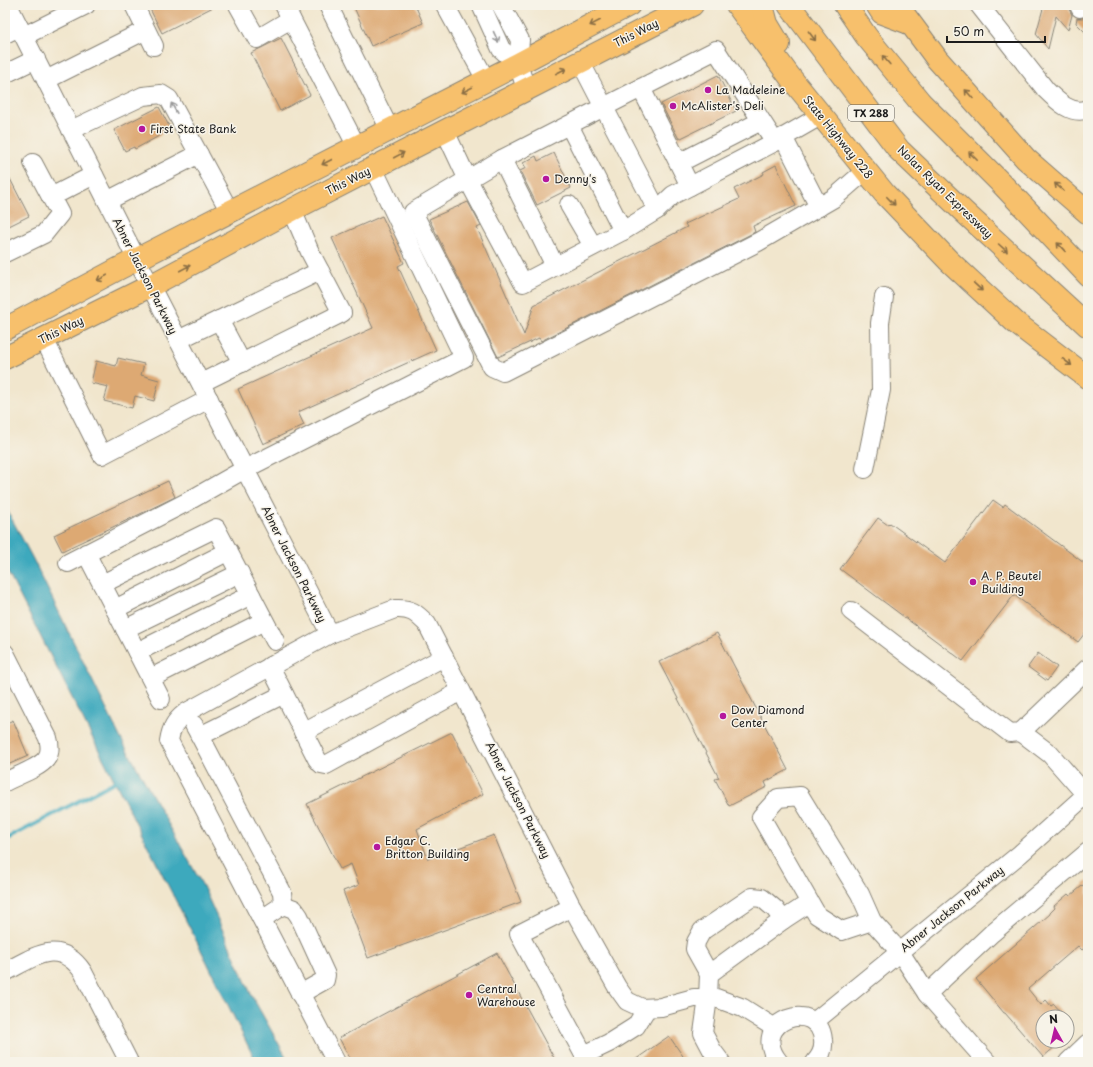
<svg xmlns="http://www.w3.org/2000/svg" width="1093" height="1067" viewBox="0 0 1093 1067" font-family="'Playpen Sans',sans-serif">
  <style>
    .water { fill: #3da9bd; stroke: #2c626c }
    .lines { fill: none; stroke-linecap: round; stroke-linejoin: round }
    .stream { stroke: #3da9bd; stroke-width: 4 }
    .building { fill: #dda973 }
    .minor-casing { stroke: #868174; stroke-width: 20 }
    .major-casing { stroke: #868174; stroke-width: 24 }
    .highway-casing { stroke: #868174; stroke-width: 24 }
    .minor { stroke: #fff; stroke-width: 18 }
    .major { stroke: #f7c06c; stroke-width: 22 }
    .highway { stroke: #f7c06c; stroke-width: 22 }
    .oneway { stroke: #8a6e44 }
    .oneway2 { stroke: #999 }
    .poi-dot { fill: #b5179e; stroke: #f7f3e8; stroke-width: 1.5 }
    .labels { text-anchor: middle; stroke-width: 3; stroke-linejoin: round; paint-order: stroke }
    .shield { fill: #f7f3e8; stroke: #5e5c59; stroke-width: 1 }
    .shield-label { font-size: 10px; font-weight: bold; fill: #1c1c1c }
    .street-label { font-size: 11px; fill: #1c1c1c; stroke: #f7f3e8 }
    .poi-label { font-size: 11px; fill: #1c1c1c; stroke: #f7f3e8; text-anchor: start }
  </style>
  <rect width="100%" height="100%" fill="#f7f3e8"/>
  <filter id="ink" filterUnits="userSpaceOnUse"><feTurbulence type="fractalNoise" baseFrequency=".025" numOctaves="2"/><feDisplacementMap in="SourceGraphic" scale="8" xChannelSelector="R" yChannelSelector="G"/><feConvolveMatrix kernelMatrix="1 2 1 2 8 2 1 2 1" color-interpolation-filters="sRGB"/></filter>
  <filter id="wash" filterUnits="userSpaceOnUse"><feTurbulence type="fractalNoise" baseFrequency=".012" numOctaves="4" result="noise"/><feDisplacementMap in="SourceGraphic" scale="16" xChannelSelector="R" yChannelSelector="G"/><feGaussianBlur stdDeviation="0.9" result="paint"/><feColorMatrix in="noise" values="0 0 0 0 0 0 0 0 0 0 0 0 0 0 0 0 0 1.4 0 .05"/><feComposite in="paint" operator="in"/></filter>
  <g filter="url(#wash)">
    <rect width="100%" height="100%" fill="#f1e6cd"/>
    <!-- water -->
    <polygon class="water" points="5,506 33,559 120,737 203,886 252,996 289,1062 256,1062 198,944 5,567"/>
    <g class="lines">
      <!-- stream -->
      <polyline class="stream" points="5,840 120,779"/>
    </g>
    <g id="blocks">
      <!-- building -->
      <g class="building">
        <polygon points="148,5 217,5 162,33"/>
        <polygon points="353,5 415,5 423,23 371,46"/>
        <polygon points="1044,5 1067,5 1072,15 1068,30 1056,16 1048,49 1036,34"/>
        <polygon points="1088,15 1088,35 1076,23 1077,18 1083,18"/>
        <polygon points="281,38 310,95 280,111 251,53"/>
        <polygon points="718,75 736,111 679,139 661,104"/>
        <polygon points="159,107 170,128 160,133 161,135 135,149 134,147 125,151 114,130"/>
        <polygon points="554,153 571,188 537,205 520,171 526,168 523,163 536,156 538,161"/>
        <polygon points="776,165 796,206 753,226 755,232 753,233 541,341 539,338 498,357 429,219 468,202 481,226 477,228 524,335 534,305 687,227 685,224 739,199 734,189 764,174 763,172"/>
        <polygon points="5,169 29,216 5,228"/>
        <polygon points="382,216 404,263 398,266 436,350 298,412 304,425 263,444 238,389 373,328 332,238"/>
        <polygon points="118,358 144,364 141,375 159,380 154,401 135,396 132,408 104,401 108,387 91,383 96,361 116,366"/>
        <polygon points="168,481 175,497 134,517 62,551 54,535"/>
        <polygon points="993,500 1003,507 1005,504 1088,566 1088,629 1078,642 1014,595 963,661 840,569 878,518 888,525 890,523 945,563"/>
        <polygon points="717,633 788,770 765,782 767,787 729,806 715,779 719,778 659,662"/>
        <polygon points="1038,653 1057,667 1047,681 1028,667"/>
        <polygon points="13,720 28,756 5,766 5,724"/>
        <polygon points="452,732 483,794 417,829 428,859 494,835 521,902 368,958 343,891 359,885 351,864 340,869 307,804"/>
        <polygon points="1088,881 1088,945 1082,950 1078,946 1028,989 1041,1005 1046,1000 1051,1006 1054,1004 1065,1017 1043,1017 1043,1041 1062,1041 1043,1057 1005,1013 1004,1013 976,979 1050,914 1050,913 1055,908 1054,906 1068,894 1070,896"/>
        <polygon points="497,953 554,1058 546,1062 352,1062 339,1038"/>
        <polygon points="669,1036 687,1062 632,1062"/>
      </g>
    </g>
  </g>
  <g filter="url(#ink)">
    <use href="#blocks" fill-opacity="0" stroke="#868174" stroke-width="1"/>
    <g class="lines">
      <!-- minor casing -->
      <g class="minor-casing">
        <g id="minor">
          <polyline points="8,5 137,260 330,634"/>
          <polyline points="134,5 154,46"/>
          <polyline points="238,5 257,39 291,19"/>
          <polyline points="284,5 357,147"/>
          <polyline points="328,5 390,130"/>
          <polyline points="445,5 486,80"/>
          <polyline points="481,5 501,49 518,64"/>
          <polyline points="501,5 520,40 518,64 526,89"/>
          <path d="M979 5 1046 90C1057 101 1072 116 1088 109"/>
          <polyline points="1079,5 1080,8"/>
          <polyline points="5,34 19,27"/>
          <polyline points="24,36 86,5"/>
          <polyline points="580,61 657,210"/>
          <polyline points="5,74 36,59"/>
          <polyline points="46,80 146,30"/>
          <polyline points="641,88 716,50 775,142"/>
          <polyline points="569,125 623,231"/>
          <polyline points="71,130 143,96 161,94 169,99 230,212"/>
          <polyline points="445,131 468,180 523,283 623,231 657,210 673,195 775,142 822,115"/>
          <polyline points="783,137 819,207"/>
          <polyline points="502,159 555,266"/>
          <polyline points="679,163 761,121"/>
          <polyline points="690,186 641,88 502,159 413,212 492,367 503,372 758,242 834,198 865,171"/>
          <polyline points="51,197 94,175"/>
          <polyline points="107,201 199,154"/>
          <polyline points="569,205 593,246"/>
          <polyline points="5,253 44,234 60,214 33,163"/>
          <polyline points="219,320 242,363"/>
          <polyline points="44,339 102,455 209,399"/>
          <polyline points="178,340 320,271"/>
          <polyline points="201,383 342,313 310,252 292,210"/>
          <polyline points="865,469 881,390 880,323 884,297"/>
          <polyline points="86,553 161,699"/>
          <polyline points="68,563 185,503 245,469 464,358 373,168"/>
          <polyline points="102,584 216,528 275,641"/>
          <polyline points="115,609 229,551"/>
          <polyline points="851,611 1010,733 1021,732 1088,668"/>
          <polyline points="125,629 240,573"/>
          <polyline points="137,652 251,595"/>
          <path d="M5 653 48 738C50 745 51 753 46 759 39 768 16 776 5 782"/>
          <polyline points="270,666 317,759 321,764 326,765 461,691"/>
          <polyline points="151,678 264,621"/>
          <polyline points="194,725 199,734 206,733 284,694"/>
          <polyline points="303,732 444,657"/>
          <polyline points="1021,732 1050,754 1086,795"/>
          <polyline points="199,734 282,892 283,905 262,919"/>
          <polyline points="283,905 294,909 299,916 326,975 325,980 300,994"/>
          <polyline points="572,907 519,934 584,1055 609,1043 636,1026 647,1008"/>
          <polyline points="872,921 842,931 817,915 761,817 778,798 800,796 860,894 872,921 900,952 927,994 992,933 1088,852"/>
          <path d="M5 972C34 957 59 937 83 972L129 1062"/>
          <polyline points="709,974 695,949 696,942 702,931 752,897 762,898 775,909 783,920"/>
          <polyline points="927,994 987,1062"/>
          <polyline points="814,1022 1020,854 1088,793"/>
          <path d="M336 1062 169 741C171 728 175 721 185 713L330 634 395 609C411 608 416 613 427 624L572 907 617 987 627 1001 642 1008 661 1007 694 998H716L743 1008 775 1028"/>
          <polyline points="721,1062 712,1050 703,1033 708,998 709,974 783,920 809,903"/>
          <path d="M779 1062C746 1021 819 996 823 1040 824 1048 821 1056 815 1062"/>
          <polyline points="1068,1062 1088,1043"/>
        </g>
      </g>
      <!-- major casing -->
      <g class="major-casing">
        <g id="major">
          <polyline points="737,5 790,77 884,193 949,261 1016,323 1088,378"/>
          <polyline points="762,5 767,24 779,44"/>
          <polyline points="877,5 882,13 909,23"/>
          <polyline points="897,5 937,59 1026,159 1088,213"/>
          <polyline points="5,329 118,269 518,64 629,5"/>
          <polyline points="5,358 150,286 292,210 445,131 692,5"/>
        </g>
      </g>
      <!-- highway casing -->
      <g class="highway-casing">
        <g id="highway">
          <polyline points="789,5 899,150 964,212 1088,326"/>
          <polyline points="845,5 866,36 921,103 1001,183 1088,275"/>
        </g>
      </g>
      <!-- minor -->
      <use href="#minor" class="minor"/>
      <!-- major -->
      <use href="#major" class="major"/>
      <!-- highway -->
      <use href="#highway" class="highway"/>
    </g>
    <!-- one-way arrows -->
    <defs><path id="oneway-shaft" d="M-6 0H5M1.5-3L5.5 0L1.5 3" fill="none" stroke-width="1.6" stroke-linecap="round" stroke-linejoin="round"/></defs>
    <g class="oneway">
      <use href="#oneway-shaft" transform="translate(595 23) rotate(152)"/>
      <use href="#oneway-shaft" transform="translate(812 36) rotate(53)"/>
      <use href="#oneway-shaft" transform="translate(886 60) rotate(-130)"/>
      <use href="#oneway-shaft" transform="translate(561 71) rotate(-27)"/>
      <use href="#oneway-shaft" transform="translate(467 90) rotate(153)"/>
      <use href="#oneway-shaft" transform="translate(969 94) rotate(-132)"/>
      <use href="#oneway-shaft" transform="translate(399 155) rotate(-28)"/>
      <use href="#oneway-shaft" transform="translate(973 156) rotate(-135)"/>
      <use href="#oneway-shaft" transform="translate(327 162) rotate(153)"/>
      <use href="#oneway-shaft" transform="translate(1059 187) rotate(-139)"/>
      <use href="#oneway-shaft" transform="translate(891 201) rotate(46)"/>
      <use href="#oneway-shaft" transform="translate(1061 247) rotate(-133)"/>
      <use href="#oneway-shaft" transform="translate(1003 248) rotate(42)"/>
      <use href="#oneway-shaft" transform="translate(185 268) rotate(-28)"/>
      <use href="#oneway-shaft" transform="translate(102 278) rotate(152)"/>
      <use href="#oneway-shaft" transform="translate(978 287) rotate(43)"/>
      <use href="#oneway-shaft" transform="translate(1067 362) rotate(37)"/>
    </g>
    <g class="oneway2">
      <use href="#oneway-shaft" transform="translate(496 37) rotate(65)"/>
      <use href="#oneway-shaft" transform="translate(174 108) rotate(-119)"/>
    </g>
  </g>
  <!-- markers -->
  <g class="poi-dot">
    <circle cx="708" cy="90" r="4"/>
    <circle cx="673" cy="106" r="4"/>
    <circle cx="142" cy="129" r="4"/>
    <circle cx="546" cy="179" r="4"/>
    <circle cx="973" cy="582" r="4"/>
    <circle cx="723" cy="716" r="4"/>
    <circle cx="377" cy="847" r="4"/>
    <circle cx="469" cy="995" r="4"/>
  </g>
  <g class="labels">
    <!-- shield labels -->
    <rect class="shield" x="848" y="105" width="46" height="16" rx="3"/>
    <g class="shield-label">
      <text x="871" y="117">TX 288</text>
    </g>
    <!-- street labels -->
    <g class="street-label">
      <text transform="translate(636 33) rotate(-27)" y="4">This Way</text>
      <text transform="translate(838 137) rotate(51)" y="4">State Highway 228</text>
      <text transform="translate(348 181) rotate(-27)" y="4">This Way</text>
      <text transform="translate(945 192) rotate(44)" y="4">Nolan Ryan Expressway</text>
      <text transform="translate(145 276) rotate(63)" y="4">Abner Jackson Parkway</text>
      <text transform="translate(61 330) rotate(-26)" y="4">This Way</text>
      <text transform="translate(294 564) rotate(63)" y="4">Abner Jackson Parkway</text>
      <text transform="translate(518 800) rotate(63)" y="4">Abner Jackson Parkway</text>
      <text transform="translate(952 909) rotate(-39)" y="4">Abner Jackson Parkway</text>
    </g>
    <!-- poi labels -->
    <g class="poi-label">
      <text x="716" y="94">La Madeleine</text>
      <text x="681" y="110">McAlister's Deli</text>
      <text x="150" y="133">First State Bank</text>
      <text x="554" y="183">Denny's</text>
      <text x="981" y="580">A. P. Beutel<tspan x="981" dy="13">Building</tspan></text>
      <text x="731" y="714">Dow Diamond<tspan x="731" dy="13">Center</tspan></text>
      <text x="385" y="845">Edgar C.<tspan x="385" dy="13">Britton Building</tspan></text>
      <text x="477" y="993">Central<tspan x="477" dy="13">Warehouse</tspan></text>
    </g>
  </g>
  <!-- margin -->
  <rect width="1093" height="1067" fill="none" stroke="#f7f3e8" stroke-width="20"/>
  <!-- north arrow -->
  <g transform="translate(1055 1029) rotate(352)"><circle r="19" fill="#f7f3e8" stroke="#9f9d96"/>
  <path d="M0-3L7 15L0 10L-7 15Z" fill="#b5179e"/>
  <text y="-6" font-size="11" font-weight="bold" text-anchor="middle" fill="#1c1c1c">N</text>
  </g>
  <!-- scale -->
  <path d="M947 36v6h98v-6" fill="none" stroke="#1c1c1c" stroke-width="2"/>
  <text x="953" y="36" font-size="12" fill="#1c1c1c" stroke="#f7f3e8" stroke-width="3" paint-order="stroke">50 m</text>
</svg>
